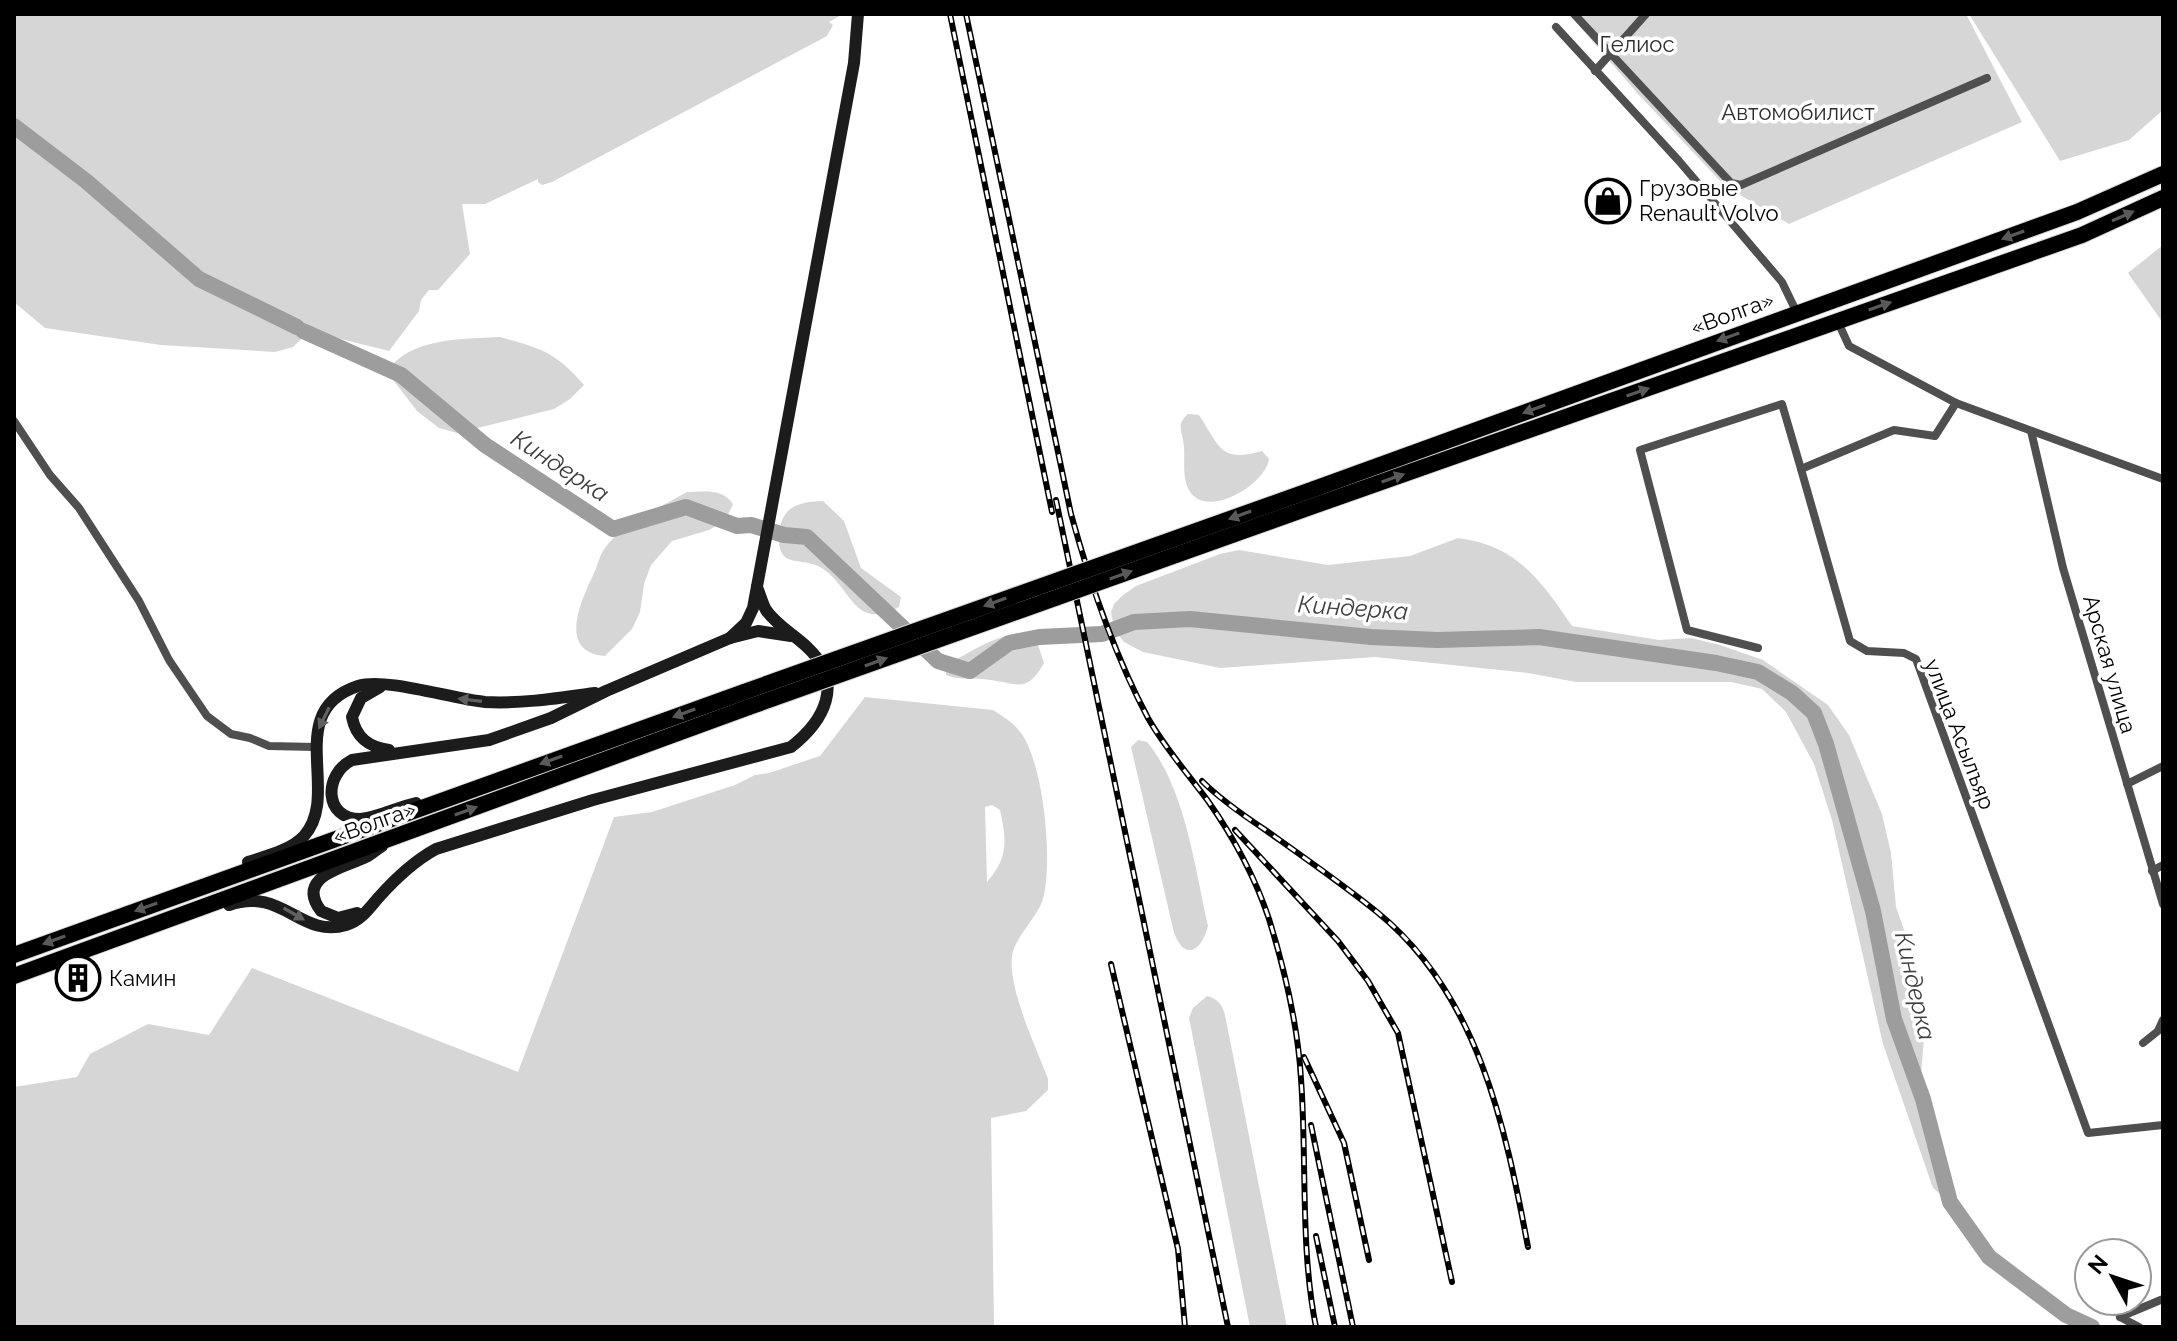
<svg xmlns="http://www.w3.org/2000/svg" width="2177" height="1341" viewBox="0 0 2177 1341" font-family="Raleway,sans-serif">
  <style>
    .green { fill: #d6d6d6; fill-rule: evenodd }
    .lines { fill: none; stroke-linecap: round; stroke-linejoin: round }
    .river { stroke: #9d9d9d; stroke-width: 16 }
    .highway-casing { stroke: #dbdbdb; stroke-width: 18 }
    .street { stroke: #4f4f4f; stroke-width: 8 }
    .secondary { stroke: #1c1c1c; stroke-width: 12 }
    .highway { stroke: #000; stroke-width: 16 }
    .rail-casing { stroke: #000; stroke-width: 6 }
    .rail { stroke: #fff; stroke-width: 3; stroke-dasharray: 9; stroke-linecap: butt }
    .highway-bridge-casing { stroke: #dbdbdb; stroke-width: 18; stroke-linecap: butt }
    .highway-bridge { stroke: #000; stroke-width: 16 }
    .oneway { fill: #595959 }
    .oneway2 { fill: #606060 }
    .labels { text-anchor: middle; stroke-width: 7; stroke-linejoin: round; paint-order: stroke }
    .park-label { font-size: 22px; fill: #2d2d2d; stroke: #fff }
    .poi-label { font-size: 22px; fill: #000; stroke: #fff; text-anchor: start }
    .street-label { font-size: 22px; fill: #000; stroke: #fff }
    .water-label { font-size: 24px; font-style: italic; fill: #3e3e3e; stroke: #fff }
  </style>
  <rect width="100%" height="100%" fill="#fff"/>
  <!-- green -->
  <g class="green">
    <polygon points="14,14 843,14 829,22 833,25 827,36 552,182 542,185 538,182 538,179 485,204 462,204 470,254 438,290 429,290 421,300 419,311 389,351 309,331 293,347 275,352 161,345 45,328 14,302"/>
    <polygon points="1569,14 1966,14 2022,122 1789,224 1725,186 1638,94"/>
    <polygon points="1969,14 2163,14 2163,110 2129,140 2060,161"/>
    <polygon points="2163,245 2163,323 2128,273"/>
    <path d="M500 337C542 349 554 351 584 385L570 399 554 409 457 433 439 428 417 411 387 372C409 337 464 339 500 337Z"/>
    <path d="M1188 414 1199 415C1220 447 1220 463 1262 451L1269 459C1265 486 1205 520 1189 490 1182 478 1185 460 1184 447 1183 432 1175 425 1188 414Z"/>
    <path d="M687 492C704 492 722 488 733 504L725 521 709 530 672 541 651 565 644 584 640 612 632 629 605 656C555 652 583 597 595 571 598 564 600 554 605 548 620 525 663 506 687 492Z"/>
    <path d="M823 501 844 521 861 568 901 597 899 607C856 630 853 593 826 571 812 559 793 564 785 557 780 552 779 546 779 540 779 508 795 502 823 501Z"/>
    <path d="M1458 538C1516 545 1541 580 1572 626L1659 640 1691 638 1720 645 1763 660 1828 705 1849 735 1882 814 1891 853 1896 907 1917 967 1925 1026 1921 1074 1950 1176 1947 1188 1940 1194 1933 1188 1883 1044 1832 820 1814 764 1786 712 1762 689 1731 682H1576L1528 673 1375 657 1220 668 1143 652 1124 642 1114 629 1111 612 1114 604 1122 596 1136 586 1220 554 1239 550 1328 565 1410 556Z"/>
    <path d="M1023 633 1038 645 1044 663C1027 693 1019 684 991 680 975 677 960 681 946 675V665C971 652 994 635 1023 633Z"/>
    <path d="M865 697 993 710C1004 717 1014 723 1021 733 1044 764 1054 866 1042 902 1036 918 1014 939 1012 956 1008 989 1036 1047 1048 1079V1090L1026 1111 991 1118 994 1327H14V1087L77 1077 90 1054 148 1024 209 1035 252 968 518 1072 614 817 652 812 735 785 755 775 769 773 820 756ZM992 805 1000 810C1007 841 1008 858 987 882L985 807Z"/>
    <path d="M1138 740 1147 742C1185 787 1195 869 1208 926 1202 949 1186 963 1174 933L1131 747Z"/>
    <path d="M1207 996C1218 999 1222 1004 1225 1015L1287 1327H1250L1189 1018 1193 1008Z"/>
  </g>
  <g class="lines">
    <!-- river -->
    <g class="river">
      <polyline points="14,126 86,181 199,279 297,327"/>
      <polyline points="303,331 401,375 485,445 613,529 686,507 737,526 751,525 784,535 807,537 938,661 970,671 1009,643 1039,637 1102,634 1134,622 1190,619 1371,637 1437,640 1539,637 1716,663 1758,672 1792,693 1814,713 1826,744 1873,911 1894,1019 1923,1099 1950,1202 1989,1257 2066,1315 2092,1327"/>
    </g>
    <!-- highway casing -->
    <g class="highway-casing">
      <g id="highway">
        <polyline points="1314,489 2077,212 2163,174"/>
        <polyline points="1319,504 2082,235 2163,198"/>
        <polyline points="14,955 744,692"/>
        <polyline points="14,976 749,707"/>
      </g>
    </g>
    <!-- street -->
    <g class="street">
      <polyline points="1574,14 1731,183 1741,185 1987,78"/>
      <polyline points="1556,27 1679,161 1782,282 1797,313"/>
      <polyline points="1595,71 1646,14"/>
      <polyline points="1838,322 1849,346 1956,403 2163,479"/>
      <polyline points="1956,403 1935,436 1894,430 1801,469 1850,641 1867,651 1904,653 1916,659 2088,1133 2163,1125"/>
      <polyline points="14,421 50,475 79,508 139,601 169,660 207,716 231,734 250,738 269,746 315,747"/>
      <polyline points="2031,431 2063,568 2163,904"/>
      <polyline points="1758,648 1687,630 1640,450 1782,404 1801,469"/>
      <polyline points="2127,784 2163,766"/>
      <polyline points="2152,871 2163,865"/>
      <polyline points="2143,1043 2158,1031 2163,1020"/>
      <polyline points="2120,1317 2163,1299"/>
      <polyline points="2120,1317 2139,1327"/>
    </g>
    <!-- secondary -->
    <g class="secondary">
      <polyline points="730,638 746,623 753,608 854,63 858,14"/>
      <path d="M380 687 361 698 352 717C356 738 369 747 389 750"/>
      <path d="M416 803C397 807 378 818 360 819 324 819 323 775 352 760L489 740 551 718 606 691 730 638 758 631 791 636"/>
      <path d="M248 862C266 856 291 850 304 836 342 794 282 711 358 686 385 677 452 699 485 702 522 704 559 698 595 693"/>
      <path d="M229 905C282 886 301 939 346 925 362 920 369 908 379 897 396 878 414 861 436 849L593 800 791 747C824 721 845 683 808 648 795 635 777 626 766 610 762 603 760 594 757 587"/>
      <path d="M357 913 338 918 321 911C295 876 344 868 366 857 372 854 377 849 382 846"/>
    </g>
    <!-- highway -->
    <use href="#highway" class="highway"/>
    <!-- rail casing -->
    <g class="rail-casing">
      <g id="rail">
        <polyline points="950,14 1052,512"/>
        <path d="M966 14 1071 514C1090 583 1114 654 1148 718 1165 748 1188 774 1208 801 1234 838 1255 877 1269 919 1285 971 1298 1026 1301 1079 1307 1159 1300 1249 1316 1327"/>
        <polyline points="1056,500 1228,1327"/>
        <path d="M1202 781C1220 799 1243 815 1264 829 1302 856 1341 883 1377 912 1478 994 1505 1125 1528 1247"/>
        <polyline points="1235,830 1338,941 1368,981 1398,1033 1452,1282"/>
        <polyline points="1111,964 1178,1249 1185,1327"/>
        <polyline points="1304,1057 1344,1143 1369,1260"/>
        <polyline points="1311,1125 1353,1327"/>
        <polyline points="1316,1236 1335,1327"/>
      </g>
    </g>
    <!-- rail -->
    <use href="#rail" class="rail"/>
    <!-- highway-bridge casing -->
    <g class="highway-bridge-casing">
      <g id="highway-bridge">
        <polyline points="744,692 1314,489"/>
        <polyline points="749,707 1319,504"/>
      </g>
    </g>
    <!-- highway-bridge -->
    <use href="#highway-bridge" class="highway-bridge"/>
  </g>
  <!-- one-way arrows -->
  <defs><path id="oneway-solid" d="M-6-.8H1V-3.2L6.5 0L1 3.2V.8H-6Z" transform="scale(2)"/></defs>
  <g class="oneway">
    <use href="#oneway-solid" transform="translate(2123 216) rotate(-24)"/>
    <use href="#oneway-solid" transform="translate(2013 235) rotate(160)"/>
    <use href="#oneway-solid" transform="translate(1880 306) rotate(-19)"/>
    <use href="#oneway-solid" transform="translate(1728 337) rotate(160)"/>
    <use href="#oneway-solid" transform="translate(1638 392) rotate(-19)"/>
    <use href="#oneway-solid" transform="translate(1534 409) rotate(160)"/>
    <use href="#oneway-solid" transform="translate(1393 478) rotate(-19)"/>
    <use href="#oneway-solid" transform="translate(1240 515) rotate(160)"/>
    <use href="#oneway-solid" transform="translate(1121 575) rotate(-20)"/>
    <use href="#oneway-solid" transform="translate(995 602) rotate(160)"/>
    <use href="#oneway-solid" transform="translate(876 662) rotate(-20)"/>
    <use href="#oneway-solid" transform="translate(684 713) rotate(160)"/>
    <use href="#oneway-solid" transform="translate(551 760) rotate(160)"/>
    <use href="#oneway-solid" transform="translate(466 811) rotate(-20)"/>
    <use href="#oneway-solid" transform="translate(146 907) rotate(160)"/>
    <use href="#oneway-solid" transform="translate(54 940) rotate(160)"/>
  </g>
  <g class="oneway2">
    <use href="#oneway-solid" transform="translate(470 700) rotate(-173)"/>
    <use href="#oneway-solid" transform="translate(324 718) rotate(116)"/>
    <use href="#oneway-solid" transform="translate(294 914) rotate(30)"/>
  </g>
  <!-- icons -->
  <defs>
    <g id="shop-ring" transform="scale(2.3)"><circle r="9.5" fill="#fff" stroke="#000" stroke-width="1.5"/><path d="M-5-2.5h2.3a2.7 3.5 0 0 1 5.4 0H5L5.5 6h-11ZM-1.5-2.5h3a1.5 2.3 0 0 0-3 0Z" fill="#000"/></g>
    <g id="building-ring" transform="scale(2.3)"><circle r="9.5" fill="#fff" stroke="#000" stroke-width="1.5"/><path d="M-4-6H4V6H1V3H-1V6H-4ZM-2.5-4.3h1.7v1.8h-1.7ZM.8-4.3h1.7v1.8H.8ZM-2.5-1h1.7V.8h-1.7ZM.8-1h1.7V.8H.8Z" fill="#000"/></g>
  </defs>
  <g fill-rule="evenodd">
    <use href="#shop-ring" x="1608" y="201"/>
    <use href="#building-ring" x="78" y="978"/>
  </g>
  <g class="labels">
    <!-- park labels -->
    <g class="park-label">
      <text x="1637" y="52">Гелиос</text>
      <text x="1798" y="120">Автомобилист</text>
    </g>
    <!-- poi labels -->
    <g class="poi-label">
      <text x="1639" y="196">Грузовые<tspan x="1639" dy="25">Renault Volvo</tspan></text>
      <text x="109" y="986">Камин</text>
    </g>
    <!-- street labels -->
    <g class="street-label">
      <text transform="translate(1732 313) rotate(-20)" y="8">«Волга»</text>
      <text transform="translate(2110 664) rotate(74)" y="8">Арская улица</text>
      <text transform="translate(1960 734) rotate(69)" y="8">улица Асылъяр</text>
      <text transform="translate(374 822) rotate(-20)" y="8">«Волга»</text>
    </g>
    <!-- water labels -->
    <g class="water-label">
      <text transform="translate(560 466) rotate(33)" y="8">Киндерка</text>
      <text transform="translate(1353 608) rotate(4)" y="8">Киндерка</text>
      <text transform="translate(1915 986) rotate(77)" y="8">Киндерка</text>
    </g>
  </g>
  <!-- border -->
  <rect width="2177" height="1341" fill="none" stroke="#000000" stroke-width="32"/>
  <!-- north arrow -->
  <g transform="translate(2113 1277) rotate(310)"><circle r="38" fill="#ffffff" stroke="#999999" stroke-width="2"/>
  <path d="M0-6L14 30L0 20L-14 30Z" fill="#000000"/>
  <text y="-12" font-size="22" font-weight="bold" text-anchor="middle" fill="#000000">N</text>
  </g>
</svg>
